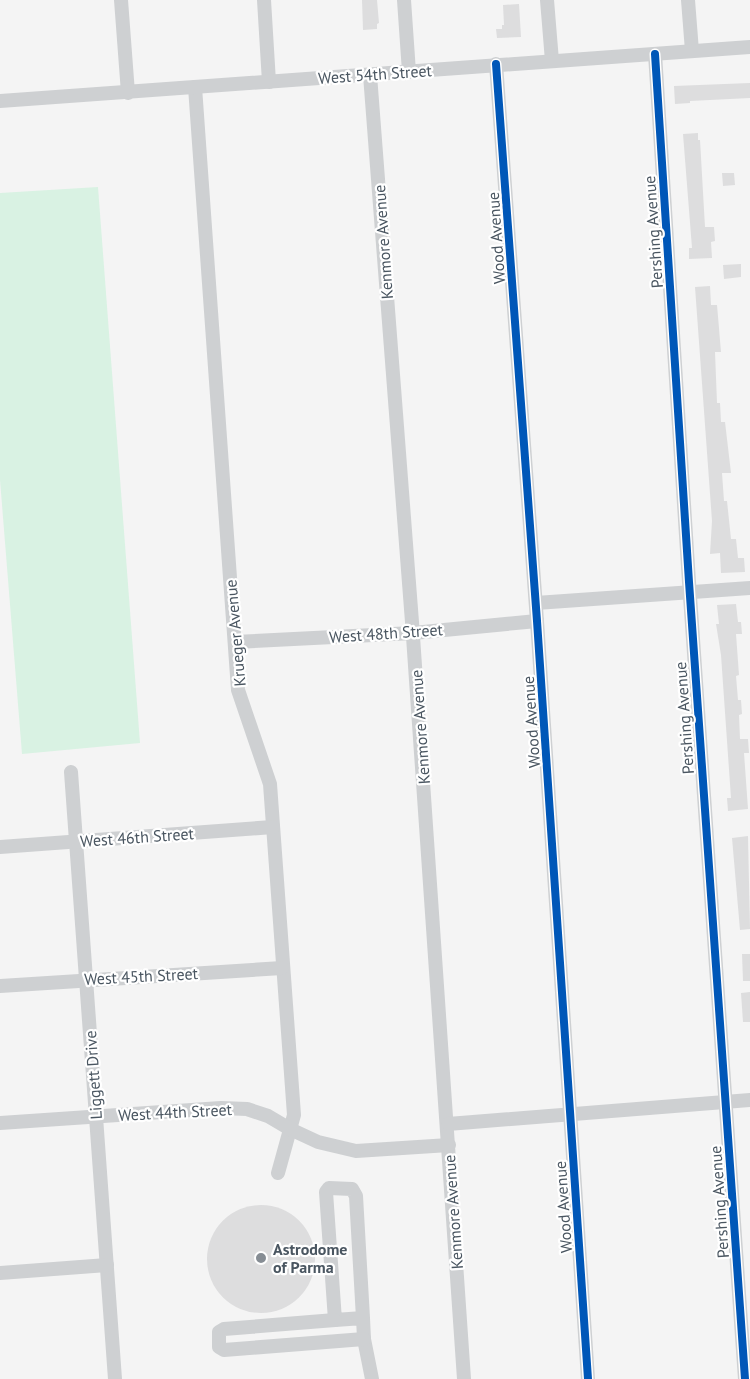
<svg xmlns="http://www.w3.org/2000/svg" width="750" height="1379" viewBox="0 0 750 1379" font-family="'PT Sans',sans-serif">
  <style>
    .green { fill: #d9f2e3 }
    .building { fill: #ddddde }
    .lines { fill: none; stroke-linecap: round; stroke-linejoin: round }
    .minor { stroke: #ced0d2; stroke-width: 14 }
    .cycleway-casing { stroke: #fff; stroke-width: 11 }
    .cycleway { stroke: #0057b8; stroke-width: 8 }
    .poi-dot { fill: #868d94; stroke: #fff; stroke-width: 2 }
    .labels { text-anchor: middle; stroke-width: 4.5; stroke-linejoin: round; paint-order: stroke }
    .street-label { font-size: 16px; fill: #4a5661; stroke: #fff }
    .poi-label { font-size: 16px; font-weight: bold; fill: #4a5661; stroke: #fff; text-anchor: start }
  </style>
  <rect width="100%" height="100%" fill="#f4f4f4"/>
  <!-- green -->
  <polygon class="green" points="98,187 140,743 22,754 0,480 0,193"/>
  <!-- building -->
  <g class="building">
    <polygon points="362,0 377,0 379,23 377,24 377,29 363,30"/>
    <polygon points="519,4 521,37 497,38 496,29 502,29 502,25 504,25 503,5"/>
    <polygon points="750,83 750,98 690,101 690,103 675,104 674,86"/>
    <polygon points="698,133 698,140 700,140 705,227 714,227 715,241 711,242 712,258 689,259 689,248 692,248 683,134"/>
    <polygon points="722,173 734,173 735,185 723,186"/>
    <polygon points="741,264 741,277 724,279 723,265"/>
    <polygon points="710,286 711,305 717,305 721,352 715,352 717,403 720,403 721,422 725,422 731,473 722,473 724,501 727,501 731,539 736,539 738,558 744,558 745,572 721,573 720,553 710,554 712,521 695,287"/>
    <polygon points="736,604 738,622 741,622 742,634 736,634 739,675 736,676 738,700 741,700 742,714 739,715 740,739 748,739 749,753 744,753 748,809 728,811 727,798 731,798 721,655 716,624 719,624 717,605"/>
    <polygon points="748,836 750,929 740,930 732,838"/>
    <polygon points="742,954 750,954 750,981 743,981"/>
    <polygon points="750,992 750,1022 743,1022 741,993"/>
    <circle cx="261" cy="1259" r="54"/>
  </g>
  <g class="lines">
    <!-- minor -->
    <g class="minor">
      <polyline points="121,0 128,93"/>
      <polyline points="264,0 269,82"/>
      <polyline points="404,0 409,72"/>
      <polyline points="547,0 552,61"/>
      <polyline points="688,0 692,51"/>
      <polyline points="655,54 689,582 745,1379"/>
      <polyline points="496,64 537,621 588,1379"/>
      <polyline points="370,75 412,622 464,1379"/>
      <polyline points="195,87 238,690 270,784 294,1115 278,1173"/>
      <polyline points="0,101 750,47"/>
      <polyline points="536,603 750,588"/>
      <polyline points="235,642 413,633 537,621"/>
      <polyline points="71,772 115,1379"/>
      <polyline points="0,847 273,827"/>
      <polyline points="0,986 282,968"/>
      <polyline points="0,1123 221,1108 247,1109 268,1116 290,1129 318,1142 356,1151 449,1145"/>
      <polyline points="448,1124 750,1100"/>
      <polyline points="0,1273 107,1265"/>
      <polyline points="363,1318 356,1196 352,1189 329,1188 326,1192 335,1320 363,1318 364,1339 372,1379"/>
      <polyline points="335,1320 224,1329 219,1332 219,1347 224,1350 364,1339"/>
    </g>
    <!-- cycleway casing -->
    <g class="cycleway-casing">
      <g id="cycleway">
        <polyline points="655,54 689,582 745,1379"/>
        <polyline points="496,64 537,621 588,1379"/>
      </g>
    </g>
    <!-- cycleway -->
    <use href="#cycleway" class="cycleway"/>
  </g>
  <!-- markers -->
  <circle class="poi-dot" cx="261" cy="1258" r="6"/>
  <g class="labels">
    <!-- street labels -->
    <g class="street-label">
      <text transform="translate(375 74) rotate(-4)" y="6">West 54th Street</text>
      <text transform="translate(653 232) rotate(-94)" y="6">Pershing Avenue</text>
      <text transform="translate(496 238) rotate(-94)" y="6">Wood Avenue</text>
      <text transform="translate(383 242) rotate(-94)" y="6">Kenmore Avenue</text>
      <text transform="translate(235 633) rotate(-95)" y="6">Krueger Avenue</text>
      <text transform="translate(386 633) rotate(-4)" y="6">West 48th Street</text>
      <text transform="translate(684 718) rotate(-94)" y="6">Pershing Avenue</text>
      <text transform="translate(531 722) rotate(-94)" y="6">Wood Avenue</text>
      <text transform="translate(420 727) rotate(-94)" y="6">Kenmore Avenue</text>
      <text transform="translate(137 837) rotate(-4)" y="6">West 46th Street</text>
      <text transform="translate(141 976) rotate(-3)" y="6">West 45th Street</text>
      <text transform="translate(93 1075) rotate(-94)" y="6">Liggett Drive</text>
      <text transform="translate(175 1112) rotate(-3)" y="6">West 44th Street</text>
      <text transform="translate(719 1202) rotate(-94)" y="6">Pershing Avenue</text>
      <text transform="translate(563 1207) rotate(-94)" y="6">Wood Avenue</text>
      <text transform="translate(453 1212) rotate(-94)" y="6">Kenmore Avenue</text>
    </g>
    <!-- poi labels -->
    <g class="poi-label">
      <text x="273" y="1255">Astrodome<tspan x="273" dy="18">of Parma</tspan></text>
    </g>
  </g>
</svg>
